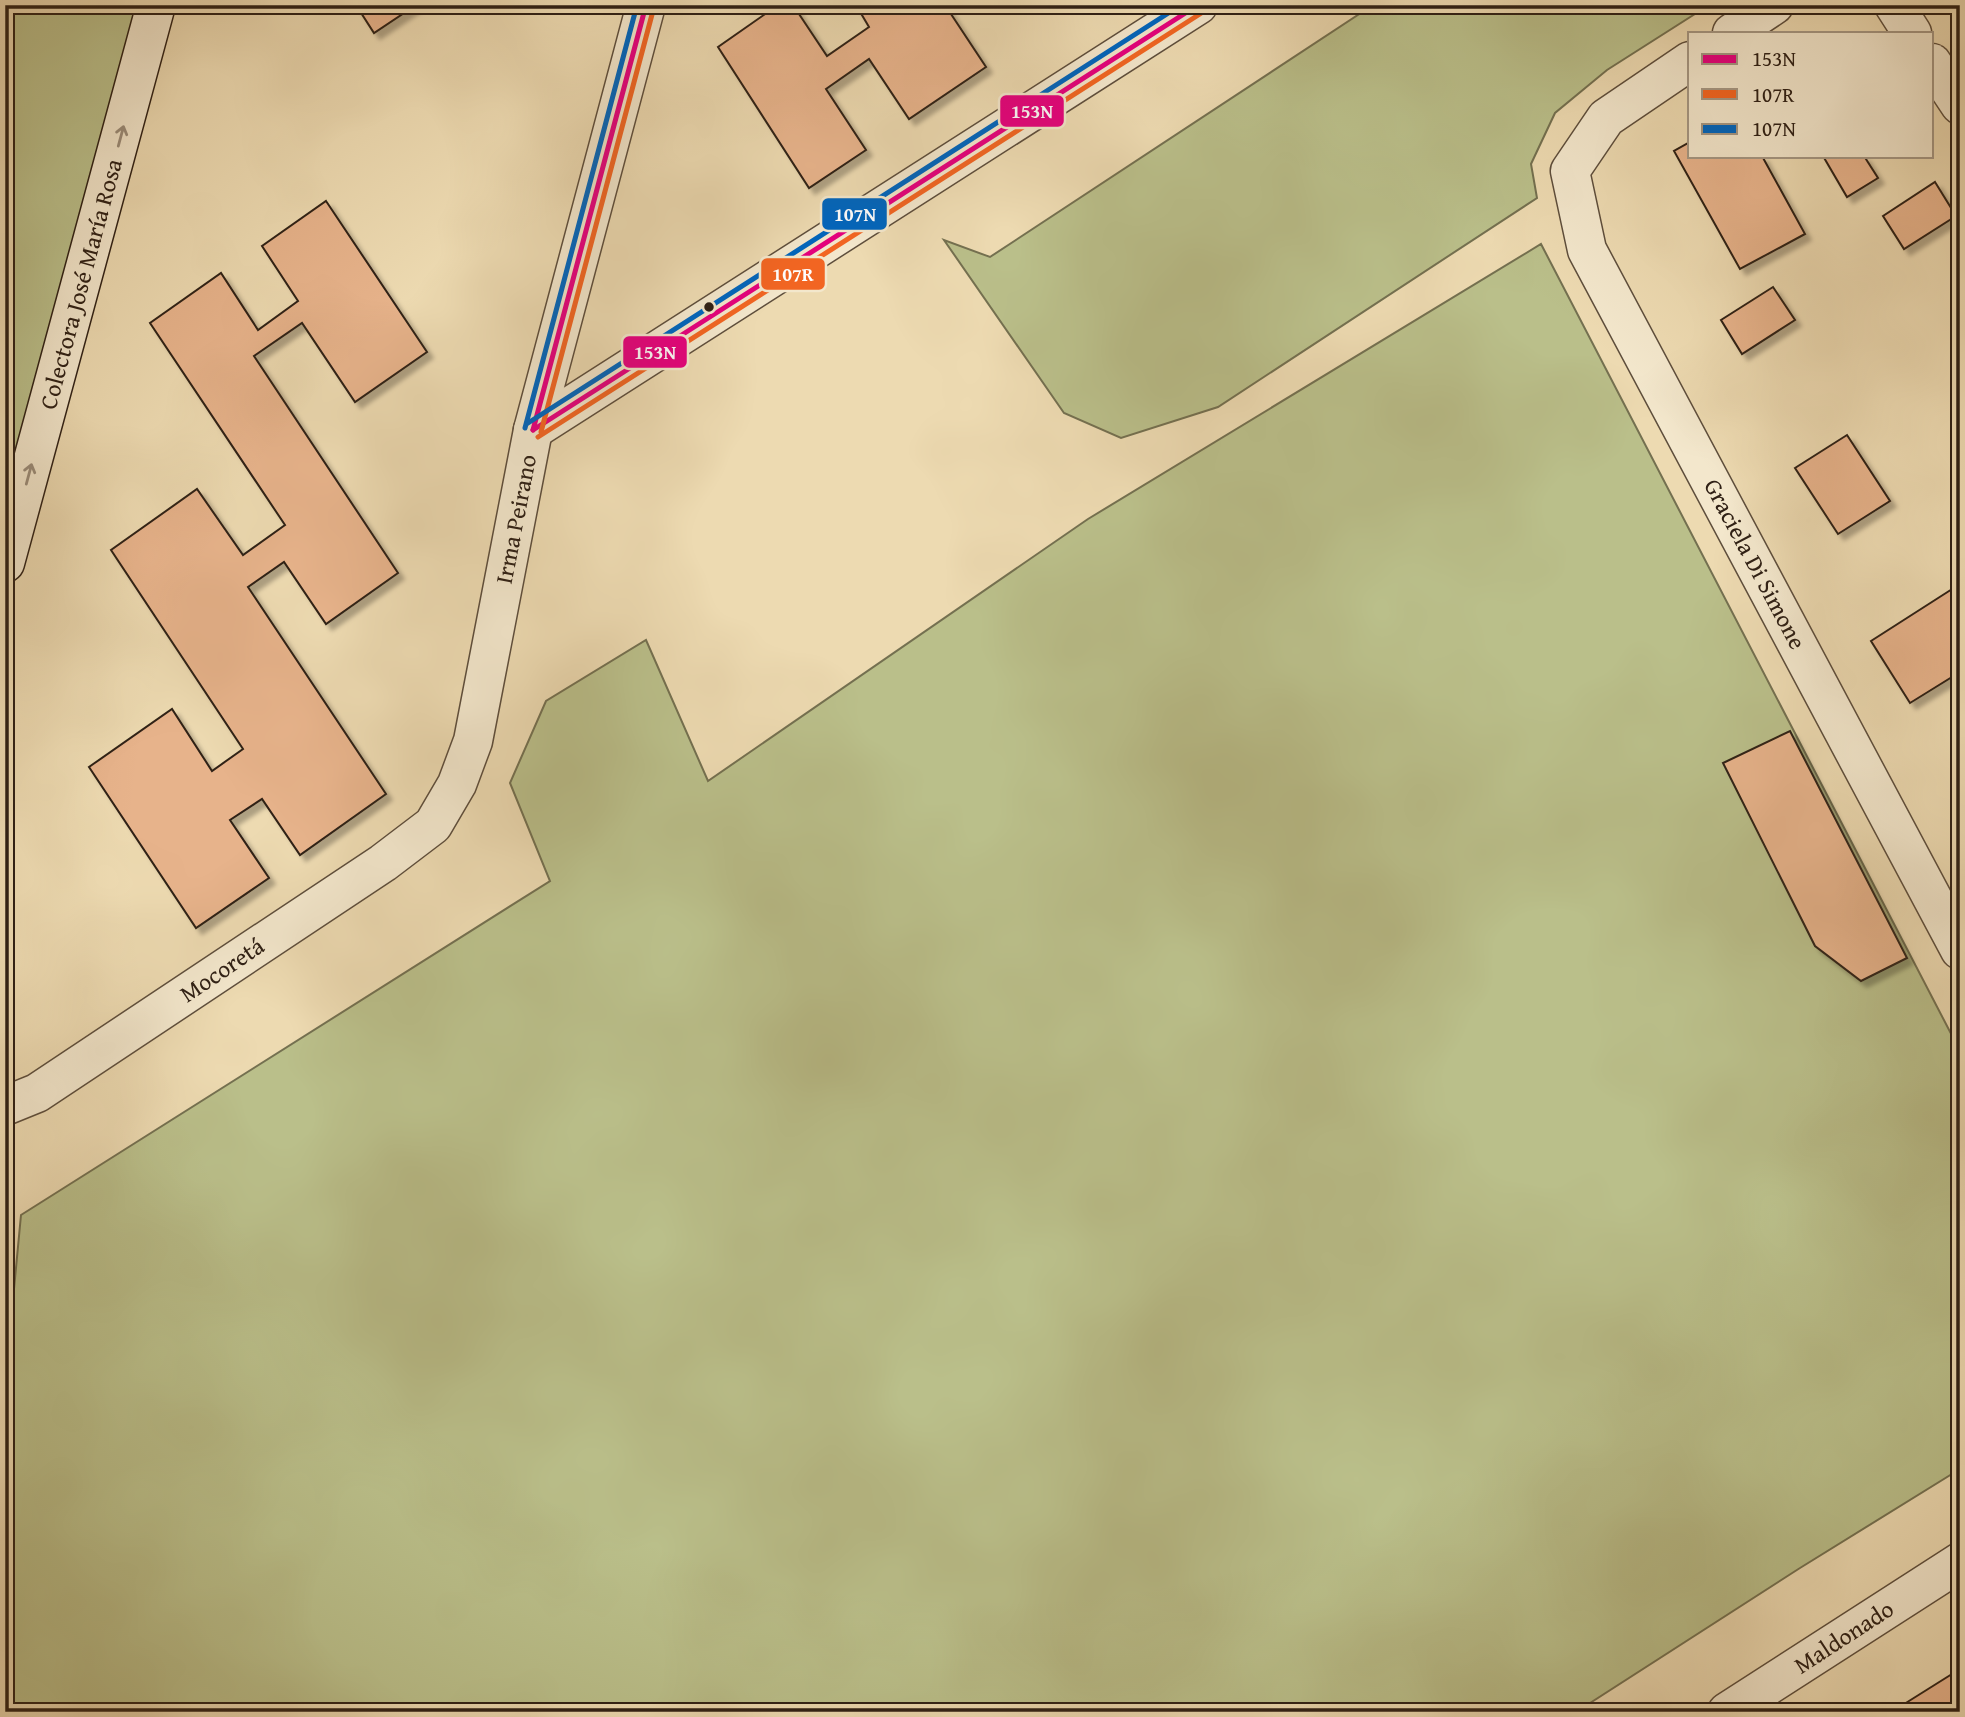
<svg xmlns="http://www.w3.org/2000/svg" width="1965" height="1717" viewBox="0 0 1965 1717" font-family="'Gentium Book Plus',serif">
  <style>
    .green { fill: #babf8a; stroke: #747050; stroke-width: 2 }
    .building { fill: #e7b38b; stroke: #2f2015; stroke-width: 2; filter: url(#shadow) }
    .lines { fill: none; stroke-linecap: round; stroke-linejoin: round }
    .minor-casing { stroke: #5e4e3c; stroke-width: 41 }
    .tertiary-casing { stroke: #5e4e3c; stroke-width: 41 }
    .secondary-casing { stroke: #2f2015; stroke-width: 41 }
    .minor { stroke: #f3e7cc; stroke-width: 38 }
    .tertiary { stroke: #f3e7cc; stroke-width: 38 }
    .secondary { stroke: #f3e7cc; stroke-width: 38 }
    .bus-1-casing { stroke: #f3e7cc; stroke-width: 10 }
    .bus-2-casing { stroke: #f3e7cc; stroke-width: 10 }
    .bus-3-casing { stroke: #f3e7cc; stroke-width: 10 }
    .bus-1 { stroke: #e5007d; stroke-width: 5 }
    .bus-2 { stroke: #f26522; stroke-width: 5 }
    .bus-3 { stroke: #0065bd; stroke-width: 5 }
    .oneway { stroke: #9b8d7a }
    .bus-dot { fill: #2f2015; stroke: #f3e7cc; stroke-width: 2.5 }
    .labels { text-anchor: middle; stroke-width: 5; stroke-linejoin: round; paint-order: stroke }
    .street-label { font-size: 24px; fill: #2f2015; stroke: #f3e7cc }
    .line-badge { stroke: #f3e7cc; stroke-width: 2.5 }
    .badge-label { font-size: 19px; text-anchor: middle; font-weight: bold; fill: #fff }
  </style>
  <defs>
    <filter id="shadow"><feDropShadow dx="6" dy="6" stdDeviation="2" flood-color="#0004"/></filter>
  </defs>
  <rect width="100%" height="100%" fill="#eddab1"/>
  <filter id="stains"><feTurbulence type="fractalNoise" baseFrequency=".00286" numOctaves="4"/><feColorMatrix values="0 0 0 0 .2 0 0 0 0 .09 0 0 0 0 .02 0 0 0 .5 -.17"/></filter>
  <radialGradient id="worn" r=".72"><stop offset=".6" stop-color="#630" stop-opacity="0"/><stop offset="1" stop-color="#630" stop-opacity=".3"/></radialGradient>
  <!-- green -->
  <g class="green">
    <polygon points="5,5 156,5 5,563"/>
    <polygon points="1373,5 1709,5 1607,70 1555,113 1531,164 1537,198 1218,407 1121,438 1064,413 944,240 990,257"/>
    <polygon points="1541,244 1960,1051 1960,1469 1800,1568 1576,1712 5,1712 5,1384 21,1215 550,881 510,783 546,701 646,640 708,781 1088,519"/>
  </g>
  <!-- building -->
  <g class="building">
    <polygon points="356,5 416,5 374,33"/>
    <polygon points="778,5 793,5 827,56 869,27 856,5 945,5 986,67 909,119 869,59 826,89 866,150 809,188 718,47"/>
    <polygon points="1690,142 1690,156 1762,156 1805,234 1740,269 1674,151"/>
    <polygon points="1823,156 1864,156 1878,178 1847,197"/>
    <polygon points="1935,182 1956,216 1904,249 1883,216"/>
    <polygon points="326,201 427,352 355,402 302,323 254,356 398,573 326,624 284,562 248,587 386,794 300,855 262,799 230,820 269,878 196,928 89,767 172,709 212,771 243,749 111,550 197,489 243,555 285,525 150,323 221,273 258,330 298,301 262,246"/>
    <polygon points="1773,287 1795,320 1742,354 1721,320"/>
    <polygon points="1847,435 1890,501 1838,534 1795,468"/>
    <polygon points="1960,584 1960,672 1910,703 1871,641"/>
    <polygon points="1790,731 1907,958 1861,981 1815,946 1723,763"/>
    <polygon points="1960,1669 1960,1712 1904,1712 1901,1706"/>
  </g>
  <g class="lines">
    <!-- minor casing -->
    <g class="minor-casing">
      <g id="minor">
        <polyline points="1894,5 1912,33"/>
        <polyline points="1732,33 1774,5"/>
        <polyline points="1690,61 1606,118 1570,171 1587,250 1960,950"/>
        <polyline points="1932,63 1960,105"/>
        <polyline points="5,1106 37,1093 383,863 433,825 457,784 473,741 533,430 646,5"/>
        <polyline points="1727,1712 1960,1562"/>
      </g>
    </g>
    <!-- tertiary casing -->
    <g class="tertiary-casing">
      <polyline id="tertiary" points="533,430 1198,5"/>
    </g>
    <!-- secondary casing -->
    <g class="secondary-casing">
      <polyline id="secondary" points="5,563 156,5"/>
    </g>
    <!-- minor -->
    <use href="#minor" class="minor"/>
    <!-- tertiary -->
    <use href="#tertiary" class="tertiary"/>
    <!-- secondary -->
    <use href="#secondary" class="secondary"/>
    <!-- bus-1 casing -->
    <g class="bus-1-casing">
      <g id="bus-1">
        <polyline points="533,430 1198,5"/>
        <polyline points="533,430 646,5"/>
      </g>
    </g>
    <!-- bus-2 casing -->
    <g class="bus-2-casing">
      <g id="bus-2">
        <polyline points="541,432 654,7"/>
        <polyline points="538,437 1203,12"/>
      </g>
    </g>
    <!-- bus-3 casing -->
    <g class="bus-3-casing">
      <g id="bus-3">
        <polyline points="528,423 1181,5"/>
        <polyline points="525,428 637,5"/>
      </g>
    </g>
    <!-- bus-1 -->
    <use href="#bus-1" class="bus-1"/>
    <!-- bus-2 -->
    <use href="#bus-2" class="bus-2"/>
    <!-- bus-3 -->
    <use href="#bus-3" class="bus-3"/>
  </g>
  <!-- one-way arrows -->
  <defs><path id="oneway-shaft" d="M-6 0H5M1.5-3L5.5 0L1.5 3" fill="none" stroke-width="1.6" stroke-linecap="round" stroke-linejoin="round" transform="scale(1.75)"/></defs>
  <g class="oneway">
    <use href="#oneway-shaft" transform="translate(121 136) rotate(-75)"/>
    <use href="#oneway-shaft" transform="translate(29 474) rotate(-75)"/>
  </g>
  <!-- markers -->
  <circle class="bus-dot" cx="709" cy="307" r="6"/>
  <g class="labels">
    <!-- street labels -->
    <g class="street-label">
      <text transform="translate(81 284) rotate(-75)" y="8">Colectora José María Rosa</text>
      <text transform="translate(516 519) rotate(-79)" y="8">Irma Peirano</text>
      <text transform="translate(1755 564) rotate(62)" y="8">Graciela Di Simone</text>
      <text transform="translate(222 970) rotate(-34)" y="8">Mocoretá</text>
      <text transform="translate(1844 1637) rotate(-33)" y="8">Maldonado</text>
    </g>
  </g>
  <g class="line-badge">
    <rect x="999" y="94" width="66" height="34" rx="7" fill="#e5007d"/>
    <rect x="821" y="197" width="67" height="34" rx="7" fill="#0065bd"/>
    <rect x="760" y="257" width="66" height="34" rx="7" fill="#f26522"/>
    <rect x="622" y="335" width="66" height="34" rx="7" fill="#e5007d"/>
  </g>
  <g class="badge-label">
    <text x="1032" y="118">153N</text>
    <text x="855" y="221">107N</text>
    <text x="793" y="281">107R</text>
    <text x="655" y="359">153N</text>
  </g>
  <!-- margin -->
  <rect width="1965" height="1717" fill="none" stroke="#eddab1" stroke-width="28"/>
  <rect x="7" y="7" width="1951" height="1703" fill="none" stroke="#2f2015" stroke-width="3.5"/>
  <rect x="14" y="14" width="1937" height="1689" fill="none" stroke="#2f2015" stroke-width="2"/>
  <!-- legend -->
  <rect x="1688" y="32" width="245" height="126" fill="#f3e7cc" stroke="#a59783" stroke-width="2"/>
  <rect x="1702" y="54" width="35" height="10" fill="#e5007d" stroke="#a59783" stroke-width="2"/>
  <text x="1752" y="66" font-size="21" fill="#2f2015">153N</text>
  <rect x="1702" y="89" width="35" height="10" fill="#f26522" stroke="#a59783" stroke-width="2"/>
  <text x="1752" y="102" font-size="21" fill="#2f2015">107R</text>
  <rect x="1702" y="124" width="35" height="10" fill="#0065bd" stroke="#a59783" stroke-width="2"/>
  <text x="1752" y="136" font-size="21" fill="#2f2015">107N</text>
  <rect width="100%" height="100%" filter="url(#stains)"/>
  <rect width="100%" height="100%" fill="url(#worn)"/>
</svg>
